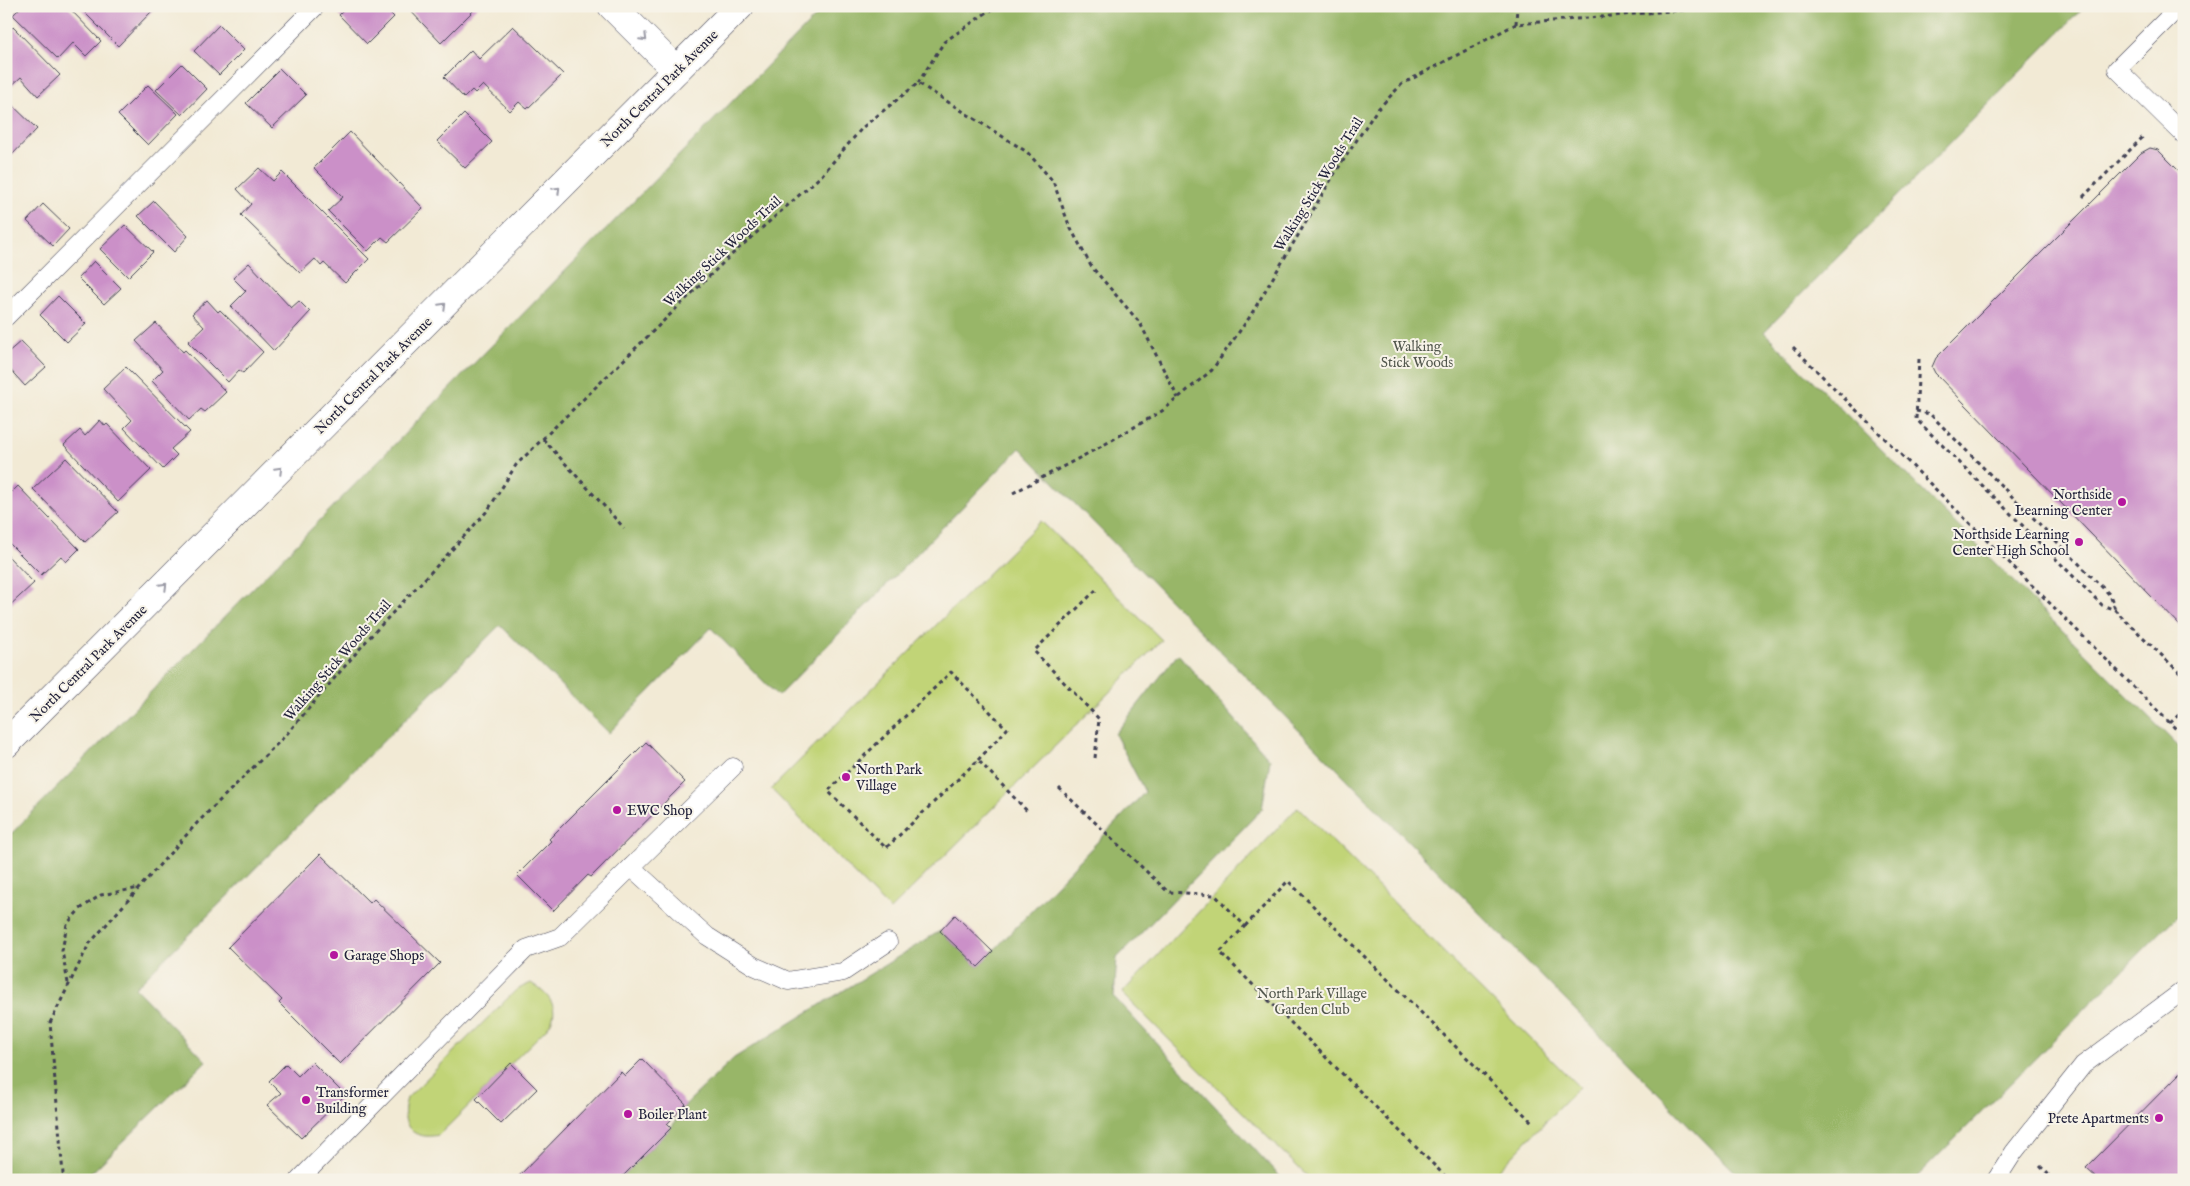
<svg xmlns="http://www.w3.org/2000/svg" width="2190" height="1186" viewBox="0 0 2190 1186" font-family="'IM FELL English',serif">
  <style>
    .green { fill: #c1d477; stroke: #727b59 }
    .forest { fill: #98b668; stroke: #5d6c52 }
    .building { fill: #cb90c8 }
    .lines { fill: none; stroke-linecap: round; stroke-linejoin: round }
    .lane-casing { stroke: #414052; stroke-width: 19 }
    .street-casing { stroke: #414052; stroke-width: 29 }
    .path { stroke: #414052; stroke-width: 3; stroke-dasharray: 4 4; stroke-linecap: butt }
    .lane { stroke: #fff; stroke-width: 18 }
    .street { stroke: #fff; stroke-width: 28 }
    .oneway { stroke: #9c9ca7 }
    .poi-dot { fill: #b5179e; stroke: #f7f3e8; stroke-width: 2 }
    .labels { text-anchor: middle; stroke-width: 4; stroke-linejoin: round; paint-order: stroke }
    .street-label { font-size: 14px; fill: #22223b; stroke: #f7f3e8 }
    .park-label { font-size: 14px; fill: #52574d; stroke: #f7f3e8 }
    .poi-label { font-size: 14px; fill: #22223b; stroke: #f7f3e8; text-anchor: start }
  </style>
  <rect width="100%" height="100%" fill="#f7f3e8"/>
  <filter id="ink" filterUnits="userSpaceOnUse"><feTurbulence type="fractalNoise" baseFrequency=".02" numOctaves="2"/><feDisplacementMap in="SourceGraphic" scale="10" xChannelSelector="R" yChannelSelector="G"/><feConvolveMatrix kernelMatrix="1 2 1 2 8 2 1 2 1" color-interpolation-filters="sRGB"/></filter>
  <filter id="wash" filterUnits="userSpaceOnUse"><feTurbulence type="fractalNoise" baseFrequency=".0096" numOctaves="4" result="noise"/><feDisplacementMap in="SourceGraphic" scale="20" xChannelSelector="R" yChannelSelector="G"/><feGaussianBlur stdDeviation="1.12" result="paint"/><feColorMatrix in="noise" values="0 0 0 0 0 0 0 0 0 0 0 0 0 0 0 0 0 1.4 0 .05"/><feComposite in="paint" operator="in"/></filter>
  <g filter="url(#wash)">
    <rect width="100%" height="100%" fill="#f2ead5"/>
    <!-- green -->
    <g class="green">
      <polygon points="1041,521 1162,640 890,910 771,789"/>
      <polygon points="1298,807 1579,1087 1489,1180 1311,1180 1122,993"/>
      <path d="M531 983C548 994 563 1008 547 1028L439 1135C411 1141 399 1124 407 1098L516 990Z"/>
    </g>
    <!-- forest -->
    <g class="forest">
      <polygon points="826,6 2085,6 1764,332 2184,752 2184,909 1914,1180 1743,1180 1020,448 778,696 711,628 609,733 500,625 135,988 206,1061 84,1180 6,1180 6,839"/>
      <polygon points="1178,654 1270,760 1262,809 1117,958 1114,997 1283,1180 619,1180 671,1128 686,1104 734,1058 940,931 978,967 1145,792 1115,734"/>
    </g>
    <g id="blocks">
      <!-- building -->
      <g class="building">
        <polygon points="22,6 67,6 101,41 86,56 73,43 58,59 13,15"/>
        <polygon points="78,6 149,6 153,10 118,46"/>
        <polygon points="348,6 383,6 394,17 367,44 339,15"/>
        <polygon points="406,6 478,6 441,43"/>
        <polygon points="219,25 244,50 219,75 194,51"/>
        <polygon points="6,26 10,30 13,27 60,75 38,96 21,77 8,89 6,86"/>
        <polygon points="513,26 563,74 527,109 519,102 510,111 483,85 475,93 472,90 464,98 444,77 471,50 479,59"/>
        <polygon points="182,64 207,89 182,115 156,90"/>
        <polygon points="280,69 306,95 272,128 246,103"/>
        <polygon points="148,85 178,114 148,145 118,115"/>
        <polygon points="6,99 37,129 8,159 6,157"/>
        <polygon points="464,114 492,142 465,168 437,141"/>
        <polygon points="350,132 423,208 388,242 382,237 368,251 328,211 343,197 314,168"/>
        <polygon points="2150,148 2158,150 2184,176 2184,630 1935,373 1932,367 1936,358 2141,153"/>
        <polygon points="259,168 273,181 282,172 369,259 345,283 324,263 321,266 315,259 300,273 241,215 251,204 237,189"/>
        <polygon points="154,201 188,236 174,252 138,216"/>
        <polygon points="43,204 69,229 53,246 27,221"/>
        <polygon points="125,225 153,252 128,277 100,249"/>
        <polygon points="94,261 121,288 104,304 78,278"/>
        <polygon points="249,263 291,308 299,301 310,312 274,351 231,306 246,291 233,278"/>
        <polygon points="58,296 86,324 67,342 40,315"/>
        <polygon points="207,300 218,312 220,310 263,352 243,373 239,370 228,382 188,342 204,327 192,314"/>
        <polygon points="156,323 183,352 185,350 226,392 205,412 201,409 189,420 152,381 163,370 136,341"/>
        <polygon points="21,341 46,367 25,386 6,365 6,354"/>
        <polygon points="126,367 190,432 171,449 177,455 163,469 124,428 132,420 103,389"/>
        <polygon points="100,420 105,426 107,424 151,470 118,502 64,445 80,430 85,436"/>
        <polygon points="66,458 118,512 85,542 33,489"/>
        <polygon points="18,486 79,549 66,562 61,556 41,575 6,540 6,498"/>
        <polygon points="6,554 34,583 6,609"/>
        <polygon points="646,742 685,782 591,877 588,875 553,911 517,875 551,841 549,839"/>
        <polygon points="320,854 370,903 374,899 440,963 340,1064 279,1003 282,1000 228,947"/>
        <polygon points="955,915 993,952 978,967 940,931"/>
        <polygon points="642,1059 686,1104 667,1124 671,1128 619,1180 515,1180 621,1072 625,1076"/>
        <polygon points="312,1062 345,1095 301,1138 267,1105 281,1093 269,1081 286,1064 298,1076"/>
        <polygon points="511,1063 537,1089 501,1124 476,1099"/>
        <polygon points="2184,1069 2184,1180 2099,1180 2086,1168"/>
      </g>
    </g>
  </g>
  <g filter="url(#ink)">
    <use href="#blocks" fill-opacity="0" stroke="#414052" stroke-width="1"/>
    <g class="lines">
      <!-- lane casing -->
      <g class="lane-casing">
        <g id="lane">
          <polyline points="2180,6 2117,69 2184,135"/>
          <polyline points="6,317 316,6"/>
          <polyline points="631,867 707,936 754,966 788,981 843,972 888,942"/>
          <polyline points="299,1180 526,949 560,937 733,767"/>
          <polyline points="1996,1180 2014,1152 2083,1065 2184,990"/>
        </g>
      </g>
      <!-- street casing -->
      <g class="street-casing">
        <g id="street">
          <polyline points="612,6 676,70"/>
          <polyline points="6,744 740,6"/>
        </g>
      </g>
      <!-- path -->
      <g class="path">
        <polyline points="1516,24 1517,6"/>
        <polyline points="918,83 944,42 986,13 1000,6"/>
        <polyline points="2083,197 2144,136"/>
        <polyline points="1793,347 2184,737"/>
        <polyline points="1919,359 1916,419 2102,605 2115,610 2184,677"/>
        <polyline points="1916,411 1930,414 2110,595 2115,609"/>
        <polyline points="543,439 624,528"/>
        <polyline points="1013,493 1100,447 1162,411 1212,370 1249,318 1335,173 1376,111 1402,84 1516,24 1683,10 1690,6"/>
        <polyline points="2170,723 2184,710"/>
        <polyline points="1095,758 1099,719 1034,651 1096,590"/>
        <polyline points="978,760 1007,729 951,672 828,791 886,848 978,760 1029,813"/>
        <polyline points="1059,788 1168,892 1215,895 1245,926 1220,952 1449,1180"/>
        <polyline points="1245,926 1288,881 1532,1122"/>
        <polyline points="68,983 62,951 67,924 80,909 101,895 139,888"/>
        <polyline points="2040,1166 2054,1180"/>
        <polyline points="69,1180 63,1174 50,1023 89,944 198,822 286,735 368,639 448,554 488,510 516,465 729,257 821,176 863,127 918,83 1027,152 1053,181 1069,225 1091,266 1140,323 1178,398"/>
      </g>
      <!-- lane -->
      <use href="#lane" class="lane"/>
      <!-- street -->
      <use href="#street" class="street"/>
    </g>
    <!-- one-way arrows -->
    <defs><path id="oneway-chevron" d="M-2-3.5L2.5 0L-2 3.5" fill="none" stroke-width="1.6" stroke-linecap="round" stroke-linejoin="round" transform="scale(1.25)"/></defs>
    <g class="oneway">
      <use href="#oneway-chevron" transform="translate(644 38) rotate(45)"/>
      <use href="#oneway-chevron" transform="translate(557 190) rotate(-45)"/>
      <use href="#oneway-chevron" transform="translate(443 306) rotate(-45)"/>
      <use href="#oneway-chevron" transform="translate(279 470) rotate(-45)"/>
      <use href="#oneway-chevron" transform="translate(164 586) rotate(-45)"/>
    </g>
  </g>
  <!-- markers -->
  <g class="poi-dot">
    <circle cx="2122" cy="502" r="5"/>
    <circle cx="2079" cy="542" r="5"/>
    <circle cx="846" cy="777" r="5"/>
    <circle cx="617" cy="810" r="5"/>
    <circle cx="334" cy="955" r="5"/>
    <circle cx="306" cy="1100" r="5"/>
    <circle cx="628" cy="1114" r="5"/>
    <circle cx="2159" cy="1118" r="5"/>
  </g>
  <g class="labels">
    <!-- street labels -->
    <g class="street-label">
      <text transform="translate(659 88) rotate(-45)" y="5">North Central Park Avenue</text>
      <text transform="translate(1318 184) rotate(-58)" y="5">Walking Stick Woods Trail</text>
      <text transform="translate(722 251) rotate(-43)" y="5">Walking Stick Woods Trail</text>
      <text transform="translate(373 375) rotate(-45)" y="5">North Central Park Avenue</text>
      <text transform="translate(337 660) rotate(-49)" y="5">Walking Stick Woods Trail</text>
      <text transform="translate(88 663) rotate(-45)" y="5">North Central Park Avenue</text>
    </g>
    <!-- park labels -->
    <g class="park-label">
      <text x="1417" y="351">Walking<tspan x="1417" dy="16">Stick Woods</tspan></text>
      <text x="1312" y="998">North Park Village<tspan x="1312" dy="16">Garden Club</tspan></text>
    </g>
    <!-- poi labels -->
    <g class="poi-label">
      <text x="2112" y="499" text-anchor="end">Northside<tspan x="2112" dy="16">Learning Center</tspan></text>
      <text x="2069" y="539" text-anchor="end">Northside Learning<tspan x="2069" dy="16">Center High School</tspan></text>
      <text x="856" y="774">North Park<tspan x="856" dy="16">Village</tspan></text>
      <text x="627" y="815">EWC Shop</text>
      <text x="344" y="960">Garage Shops</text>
      <text x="316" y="1097">Transformer<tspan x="316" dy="16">Building</tspan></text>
      <text x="638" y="1119">Boiler Plant</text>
      <text x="2149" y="1123" text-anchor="end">Prete Apartments</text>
    </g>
  </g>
  <!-- margin -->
  <rect width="2190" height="1186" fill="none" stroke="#f7f3e8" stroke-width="25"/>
</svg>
